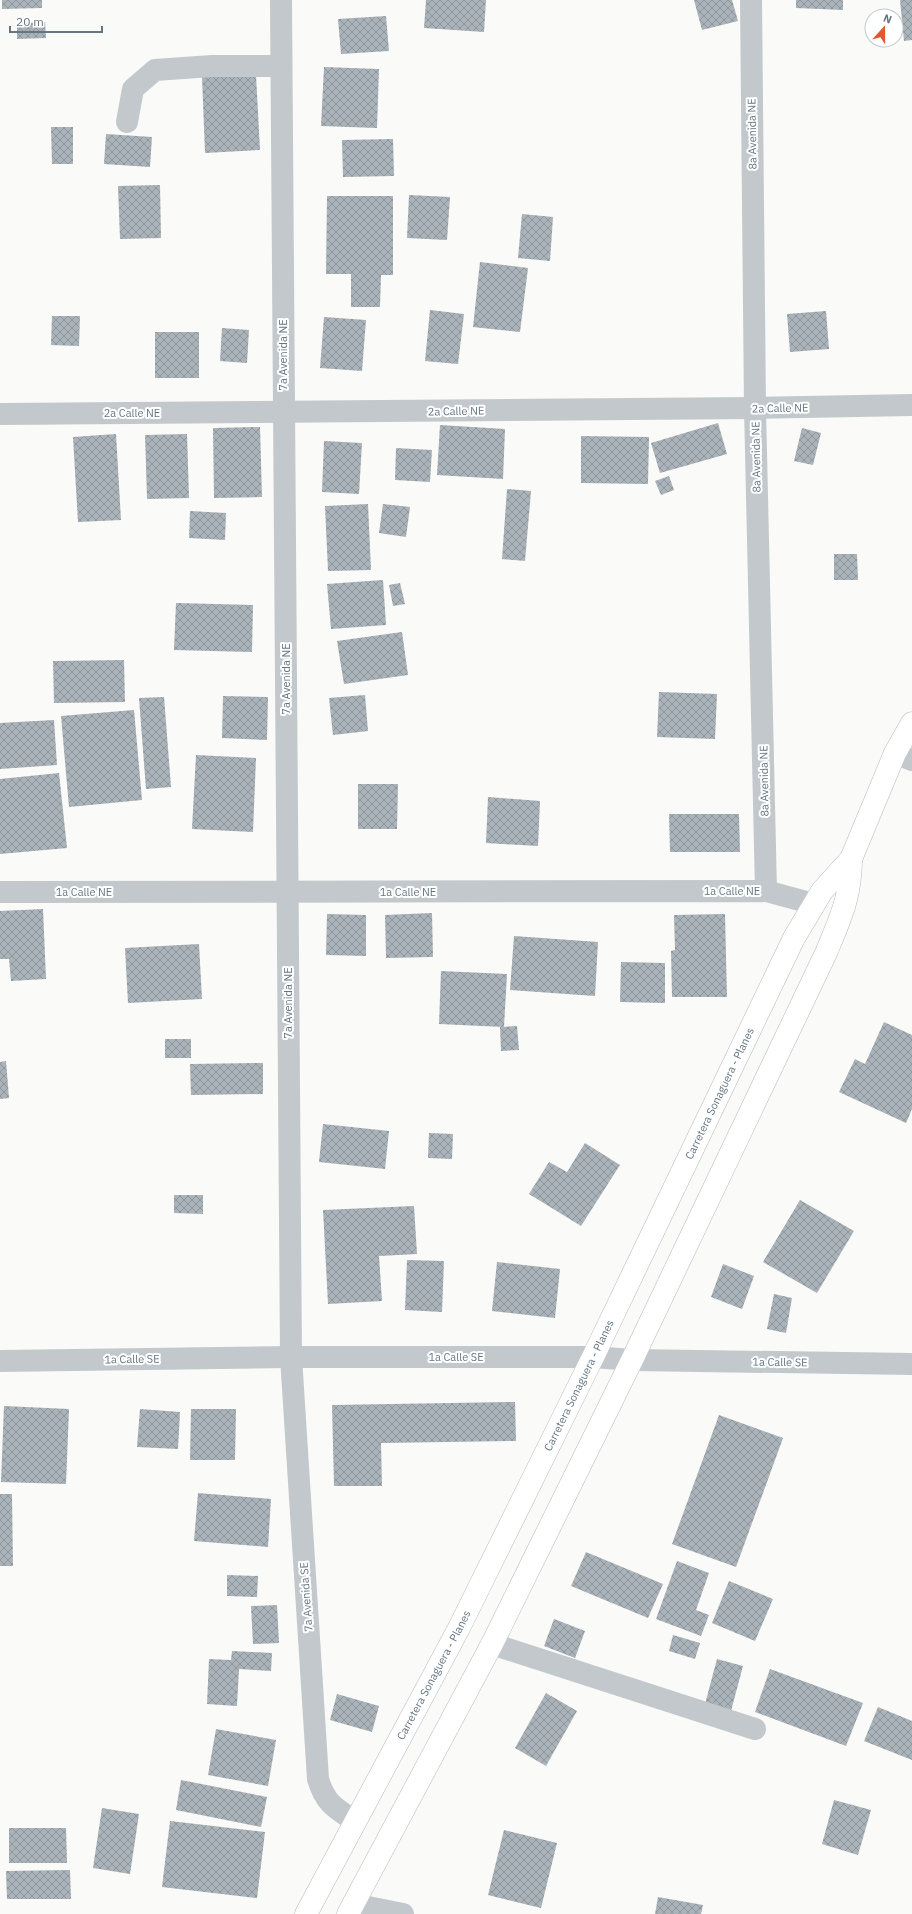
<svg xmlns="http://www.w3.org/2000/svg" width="912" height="1914" viewBox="0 0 912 1914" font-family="'IBM Plex Sans',sans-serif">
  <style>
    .building { fill: url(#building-cross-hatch) }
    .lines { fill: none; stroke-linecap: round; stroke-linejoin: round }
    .secondary-casing { stroke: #b3babf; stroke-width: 23 }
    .minor { stroke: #c3c8cc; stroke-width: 22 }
    .secondary { stroke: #fff; stroke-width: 22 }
    .labels { text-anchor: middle; stroke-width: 4; stroke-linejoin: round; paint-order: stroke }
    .street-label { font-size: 11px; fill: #657683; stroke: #fff }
  </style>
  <defs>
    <pattern id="building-cross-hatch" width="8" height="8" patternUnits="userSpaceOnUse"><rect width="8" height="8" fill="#aab3b9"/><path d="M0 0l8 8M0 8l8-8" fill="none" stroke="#8e969c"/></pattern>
  </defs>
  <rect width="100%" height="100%" fill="#fafaf8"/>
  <!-- building -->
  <g class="building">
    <polygon points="2,0 42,0 42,8 2,9"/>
    <polygon points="426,0 486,0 484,32 424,28"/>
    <polygon points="694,0 732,0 738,21 702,30"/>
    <polygon points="796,0 843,0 843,10 796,8"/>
    <polygon points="900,0 912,0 912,40 904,41"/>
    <polygon points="386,16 389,51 341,54 338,19"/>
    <polygon points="45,22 46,38 17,39 17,23"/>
    <polygon points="324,67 379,69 377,128 321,126"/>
    <polygon points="256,75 260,150 205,153 202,77"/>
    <polygon points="51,127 73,127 73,164 52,164"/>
    <polygon points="106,134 152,137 150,167 104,164"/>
    <polygon points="393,139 394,176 343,177 342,140"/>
    <polygon points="160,185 161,238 120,239 118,186"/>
    <polygon points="409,195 450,197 447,240 407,238"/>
    <polygon points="327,196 393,196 393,275 381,275 380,307 351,307 351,274 326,274"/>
    <polygon points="522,214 553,217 550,261 518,258"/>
    <polygon points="480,262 528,268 520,332 473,327"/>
    <polygon points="430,310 464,314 458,364 425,361"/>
    <polygon points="826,311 829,349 790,352 787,314"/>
    <polygon points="52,316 80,316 79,346 51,345"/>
    <polygon points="324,317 366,320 362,371 320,368"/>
    <polygon points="222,328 249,330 247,363 220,361"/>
    <rect x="155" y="332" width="44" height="46"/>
    <polygon points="718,423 727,454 660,473 651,443"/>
    <polygon points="440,425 505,429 503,479 437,475"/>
    <polygon points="260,427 262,497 214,498 213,428"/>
    <polygon points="802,428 821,433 813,465 794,461"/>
    <polygon points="116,434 121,520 78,522 73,437"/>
    <polygon points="187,434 189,498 147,499 145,435"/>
    <polygon points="581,436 649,437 648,484 581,483"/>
    <polygon points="324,441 362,443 359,494 322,492"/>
    <polygon points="396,448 432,450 430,482 395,480"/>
    <polygon points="669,476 674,490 661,495 655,481"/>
    <polygon points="507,489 531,491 525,561 502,559"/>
    <polygon points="368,504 371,570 328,571 325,506"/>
    <polygon points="383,504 410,507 406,537 379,533"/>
    <polygon points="190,511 226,513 225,540 189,538"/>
    <polygon points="834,554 857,554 858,580 834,580"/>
    <polygon points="383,580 386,625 331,629 327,584"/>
    <polygon points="400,583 405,604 393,606 389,585"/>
    <polygon points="176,603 253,605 252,652 174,650"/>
    <polygon points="402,632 408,675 344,684 337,641"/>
    <polygon points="124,660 125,702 54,703 53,661"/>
    <polygon points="659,692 717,694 715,739 657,737"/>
    <polygon points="365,695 368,731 333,735 329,698"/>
    <polygon points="223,696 268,697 267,740 222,738"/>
    <polygon points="164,697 171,787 146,789 139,698"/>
    <polygon points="134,710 142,800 69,807 61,716"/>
    <polygon points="54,720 57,765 0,769 0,723"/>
    <polygon points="196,755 256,758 253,832 192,829"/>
    <polygon points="59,773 67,848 0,854 0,779"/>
    <polygon points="358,784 398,784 397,829 358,829"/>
    <polygon points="488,797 540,801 538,846 486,843"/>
    <polygon points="669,814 739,814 740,852 670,852"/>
    <polygon points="43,909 46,979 11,981 9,959 0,959 0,911"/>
    <polygon points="432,913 433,957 386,958 385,915"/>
    <polygon points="327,914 366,915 366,956 326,955"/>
    <polygon points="725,914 727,997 672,997 671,951 675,950 674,915"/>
    <polygon points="514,936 598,942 595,996 510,990"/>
    <polygon points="199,944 202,999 128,1003 125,948"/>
    <polygon points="621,962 665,963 665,1003 620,1002"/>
    <polygon points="441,971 507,974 504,1027 439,1024"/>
    <polygon points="884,1022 912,1035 912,1109 906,1123 839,1092 855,1059 865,1064"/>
    <polygon points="517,1026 519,1050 501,1051 500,1027"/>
    <rect x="165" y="1039" width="26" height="19"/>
    <polygon points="6,1061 9,1098 0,1099 0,1062"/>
    <polygon points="263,1063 263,1094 191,1095 190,1064"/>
    <polygon points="323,1124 389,1131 385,1169 319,1162"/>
    <polygon points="429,1133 453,1134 452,1159 428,1158"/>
    <polygon points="585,1143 620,1165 581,1226 529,1194 549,1162 567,1172"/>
    <polygon points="174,1195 203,1195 203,1214 174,1213"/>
    <polygon points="800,1200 854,1231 817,1293 763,1262"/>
    <polygon points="414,1206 417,1254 379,1256 382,1301 328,1304 323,1210"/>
    <polygon points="407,1260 444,1261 442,1312 405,1310"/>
    <polygon points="497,1262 560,1269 555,1318 492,1311"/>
    <polygon points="723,1264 754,1276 742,1309 711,1297"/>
    <polygon points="774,1294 792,1298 786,1333 767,1329"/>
    <polygon points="515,1402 516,1441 381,1443 382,1486 334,1486 332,1405"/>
    <polygon points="4,1406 69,1409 66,1484 1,1482"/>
    <polygon points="140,1409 180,1412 178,1449 137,1447"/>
    <polygon points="191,1409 236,1409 235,1460 190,1460"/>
    <polygon points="719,1415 783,1438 736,1567 672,1544"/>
    <polygon points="198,1493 271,1499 268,1547 194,1541"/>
    <polygon points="0,1494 12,1494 13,1566 0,1566"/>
    <polygon points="586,1552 663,1584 648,1618 571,1586"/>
    <polygon points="677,1561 709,1573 696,1610 709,1615 701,1636 656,1619"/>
    <polygon points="227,1575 258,1576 257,1597 227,1596"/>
    <polygon points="729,1581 773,1599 755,1641 712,1623"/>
    <polygon points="277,1605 279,1643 253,1644 251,1606"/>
    <polygon points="554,1619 585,1631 575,1658 544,1646"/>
    <polygon points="673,1635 700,1643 695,1659 669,1651"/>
    <polygon points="232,1651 272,1653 271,1671 239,1669 237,1706 207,1704 209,1659 231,1660"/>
    <polygon points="717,1659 743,1666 731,1711 705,1704"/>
    <polygon points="770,1669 863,1703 846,1746 755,1712"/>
    <polygon points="546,1693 577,1711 546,1766 515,1748"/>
    <polygon points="337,1694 379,1706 372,1732 330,1720"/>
    <polygon points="878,1707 912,1721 912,1760 864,1741"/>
    <polygon points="216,1729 276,1740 268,1786 208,1775"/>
    <polygon points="181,1780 267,1797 261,1827 176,1810"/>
    <polygon points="834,1800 871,1810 858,1855 822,1844"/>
    <polygon points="102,1808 139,1814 130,1874 93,1868"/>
    <polygon points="170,1821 265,1832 257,1898 162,1887"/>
    <polygon points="9,1828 66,1828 67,1863 9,1863"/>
    <polygon points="504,1830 557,1843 541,1908 488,1895"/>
    <polygon points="70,1870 71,1899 7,1899 6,1871"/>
    <polygon points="658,1897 703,1905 701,1914 655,1914"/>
  </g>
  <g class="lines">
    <!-- secondary casing -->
    <g class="secondary-casing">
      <g id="secondary">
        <path id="s1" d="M306 1914 459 1628 593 1357 794 938 822 891 851 859 895 753 912 723"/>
        <path d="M348 1914 492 1644 632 1360 826 953C840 919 851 897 851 859"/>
      </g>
    </g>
    <!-- minor -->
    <g class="minor">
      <path d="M281 0 291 1357 318 1779C325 1803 335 1808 355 1821"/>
      <polyline points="751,0 755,408 766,891"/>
      <polyline points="127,122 133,89 155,70 212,66 281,66"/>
      <polyline points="0,414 755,408 912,405"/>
      <polyline points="895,753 912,760"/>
      <polyline points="0,892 766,891 814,904"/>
      <polyline points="0,1361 291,1357 593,1357 632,1360 912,1364"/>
      <polyline points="492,1644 755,1729"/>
      <polyline points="353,1904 403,1914"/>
    </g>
    <!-- secondary -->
    <use href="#secondary" class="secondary"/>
  </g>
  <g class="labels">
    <!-- street labels -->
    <g class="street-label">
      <text transform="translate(752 134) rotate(-91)" y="4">8a Avenida NE</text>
      <text transform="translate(283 355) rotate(-90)" y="4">7a Avenida NE</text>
      <text transform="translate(780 408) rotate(-1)" y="4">2a Calle NE</text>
      <text transform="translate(456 411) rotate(-1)" y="4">2a Calle NE</text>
      <text x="132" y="417">2a Calle NE</text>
      <text transform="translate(756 457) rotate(-91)" y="4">8a Avenida NE</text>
      <text transform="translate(286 679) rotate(-90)" y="4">7a Avenida NE</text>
      <text transform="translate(764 781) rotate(-91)" y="4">8a Avenida NE</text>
      <text x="732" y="895">1a Calle NE</text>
      <text x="84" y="896">1a Calle NE</text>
      <text x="408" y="896">1a Calle NE</text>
      <text transform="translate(288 1003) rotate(-90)" y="4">7a Avenida NE</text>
      <text dy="4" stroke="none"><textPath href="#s1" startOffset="919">Carretera Sonaguera - Planes</textPath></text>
      <text x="456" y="1361">1a Calle SE</text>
      <text transform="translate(132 1359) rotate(-1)" y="4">1a Calle SE</text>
      <text transform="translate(780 1362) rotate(1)" y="4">1a Calle SE</text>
      <text dy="4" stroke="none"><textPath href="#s1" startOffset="595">Carretera Sonaguera - Planes</textPath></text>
      <text transform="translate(306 1597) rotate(-94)" y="4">7a Avenida SE</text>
      <text dy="4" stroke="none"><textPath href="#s1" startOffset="271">Carretera Sonaguera - Planes</textPath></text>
    </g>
  </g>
  <!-- north arrow -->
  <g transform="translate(884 28) rotate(21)"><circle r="19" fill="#ffffff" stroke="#c1c8cd"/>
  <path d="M0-3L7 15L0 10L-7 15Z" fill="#e4572e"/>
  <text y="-6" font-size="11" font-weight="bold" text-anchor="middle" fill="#657683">N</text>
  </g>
  <!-- scale -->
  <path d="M10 26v6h92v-6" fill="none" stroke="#657683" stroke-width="2"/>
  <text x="16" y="26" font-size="12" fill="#657683" stroke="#ffffff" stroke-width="3" paint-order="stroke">20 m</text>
</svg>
